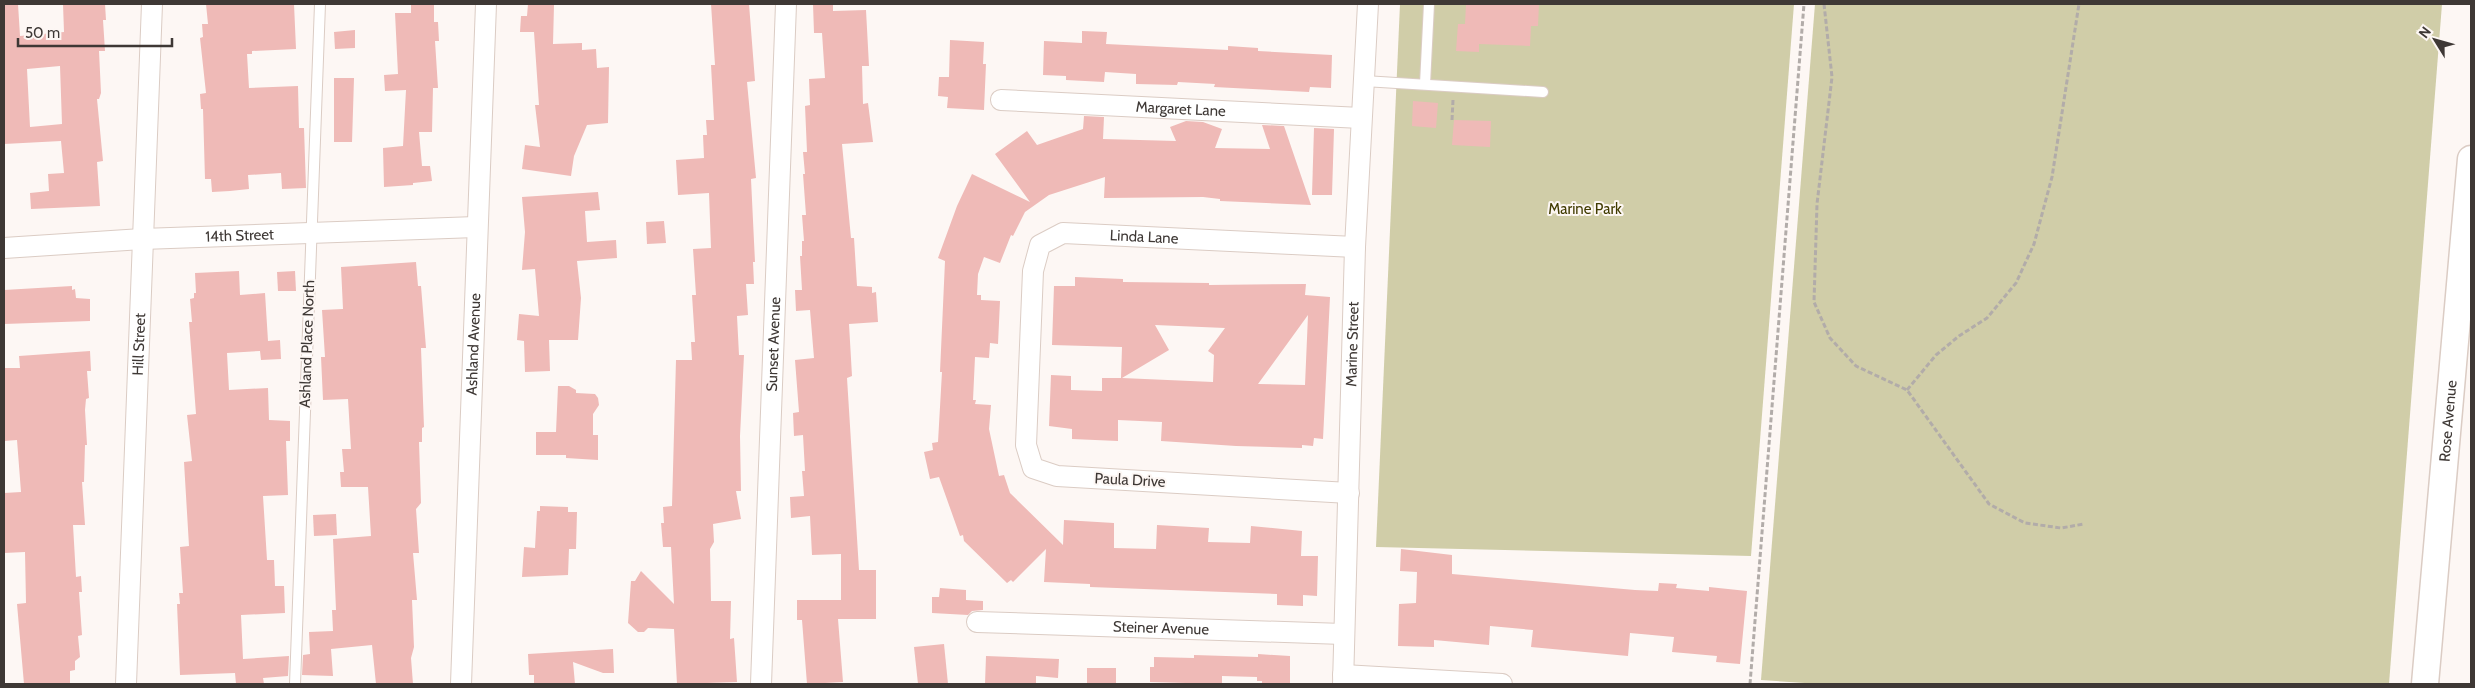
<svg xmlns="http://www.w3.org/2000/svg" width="2475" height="688" viewBox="0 0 2475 688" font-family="Cabin,sans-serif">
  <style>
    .green { fill: #d0cda8 }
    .building { fill: #efbab7; fill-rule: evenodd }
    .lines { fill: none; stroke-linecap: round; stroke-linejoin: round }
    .service-casing { stroke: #dbccc4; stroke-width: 12 }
    .minor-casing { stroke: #dbccc4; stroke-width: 22 }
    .tertiary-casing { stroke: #dbccc4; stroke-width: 29 }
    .path { stroke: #b2aca9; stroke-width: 3; stroke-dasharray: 5 2.5; stroke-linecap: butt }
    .service { stroke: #fff; stroke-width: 10 }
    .minor { stroke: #fff; stroke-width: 20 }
    .tertiary { stroke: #fff; stroke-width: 26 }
    .labels { text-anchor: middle; stroke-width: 4; stroke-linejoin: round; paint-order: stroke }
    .street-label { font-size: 15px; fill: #3e3835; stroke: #fdf7f4 }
    .park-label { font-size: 15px; fill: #403b00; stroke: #fdf7f4 }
  </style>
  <rect width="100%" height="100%" fill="#fdf7f4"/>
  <!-- green -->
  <g class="green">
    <polygon points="1400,4 1794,4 1751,556 1376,547"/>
    <polygon points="1815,4 2442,4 2389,684 1820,684 1761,680"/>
  </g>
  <!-- building -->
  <g class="building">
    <path d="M4 4H18L20 36 64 32 63 4H105L106 20H103L105 51H99L101 93 99 99H97L103 161 97 162 100 206 31 209 30 193 49 191 48 174 64 173 61 141 4 144ZM60 66 62 124 30 127 27 69Z"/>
    <polygon points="206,4 294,4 296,49 252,51 252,54 247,54 249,88 298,86 299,128 304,128 306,188 282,189 281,173 248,175 249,189 230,191 212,192 211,179 205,179 203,109 201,109 200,94 206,93 200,38 203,37 202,24 208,24"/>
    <polygon points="528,4 554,5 553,44 582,43 582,50 596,49 597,68 609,67 608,123 587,125 574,156 571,176 522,169 525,145 540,147 535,105 539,105 534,32 520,32 521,16 527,16"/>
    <polygon points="711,4 749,4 755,81 747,82 756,178 751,179 755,262 753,262 754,284 746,284 748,315 737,316 739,355 744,355 740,436 741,491 736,491 741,519 713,524 714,542 710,549 711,601 731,601 730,639 734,638 737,682 677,684 674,629 648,628 644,632 638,632 628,623 631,581 635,581 641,571 674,604 671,547 663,547 661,523 664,523 663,507 672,506 676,360 692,360 691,342 695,342 692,295 696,295 693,249 711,248 709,193 678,195 676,160 704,158 703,135 707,135 706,120 714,120 711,65 715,65"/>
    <polygon points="813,4 833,4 833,11 866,10 869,66 862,66 863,104 868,103 873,142 842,144 851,238 854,238 857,286 872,287 872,293 876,292 878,322 849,324 852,376 847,378 859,570 876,570 876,619 838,619 843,682 807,684 802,620 797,620 797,600 841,600 841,554 812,555 810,516 791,518 790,497 804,496 802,471 805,471 803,435 794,436 793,413 799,412 795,360 814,358 810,310 796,311 795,290 802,290 800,256 802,256 802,241 804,241 802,215 806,215 803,174 805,174 803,152 807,152 805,106 810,105 809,79 825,78 822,33 814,33"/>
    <polygon points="1466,4 1539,4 1538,26 1531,26 1530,46 1479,44 1479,52 1456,51 1458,24 1465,24"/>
    <polygon points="411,5 434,5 434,22 438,22 439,41 435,41 438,88 433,88 432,132 419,132 422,166 430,166 432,181 413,183 413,185 384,187 383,148 403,146 406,90 385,91 384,75 398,74 395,13 411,13"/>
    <polygon points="355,30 355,48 335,49 334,32"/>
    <polygon points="1082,31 1107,32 1106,44 1228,50 1228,46 1258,48 1258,51 1332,55 1331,88 1310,87 1309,92 1214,87 1215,84 1178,82 1177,85 1136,84 1136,74 1105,72 1104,82 1066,80 1066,76 1043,75 1044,41 1082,43"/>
    <polygon points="950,40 984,42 983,64 986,64 984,110 947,108 948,97 938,96 939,77 949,77"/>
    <polygon points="334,78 354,78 352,142 334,142"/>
    <polygon points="1413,101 1438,103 1436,128 1412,126"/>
    <polygon points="1084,116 1104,117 1103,139 1176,141 1170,127 1186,121 1203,122 1222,129 1215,148 1270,149 1262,125 1284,126 1311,205 1220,201 1220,199 1203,197 1104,198 1105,177 1049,195 1025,212 1013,236 1011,235 1000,263 984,257 978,274 977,295 981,295 981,300 1000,301 998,344 990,343 989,358 975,357 973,400 976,400 975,404 991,405 989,429 999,476 1004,475 1010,493 1063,545 1064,520 1114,523 1114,548 1156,549 1157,525 1209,528 1208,542 1250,543 1251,526 1302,531 1301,556 1318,556 1317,596 1303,595 1303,606 1277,605 1277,594 1090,587 1090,584 1044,582 1046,549 1013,582 1011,580 1007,583 964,541 963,535 960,536 939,477 930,479 924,452 933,450 932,443 938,442 942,372 940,372 945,261 938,258 957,206 972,174 1030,202 995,154 1027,131 1037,145 1083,129"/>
    <polygon points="1454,120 1491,121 1490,147 1452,145"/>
    <polygon points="1314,128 1334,129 1332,195 1312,195"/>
    <polygon points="598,192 600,210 585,211 587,242 616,240 617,258 577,261 581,298 578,340 549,340 550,371 525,372 524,341 517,340 519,314 539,316 535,269 522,270 525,232 522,197"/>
    <polygon points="664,221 666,243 647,244 646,222"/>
    <polygon points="416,262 418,286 421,286 426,348 421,348 424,427 422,428 422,442 419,442 421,503 416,509 419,553 413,553 417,600 412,600 414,647 411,658 413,684 376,684 372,645 331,649 333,676 302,675 303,655 310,654 309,632 333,631 332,610 336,610 333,539 371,536 368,487 341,487 340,472 344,472 342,449 351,449 348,399 323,400 321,357 325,357 322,310 343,309 341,267"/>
    <polygon points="239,271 240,295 265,293 268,341 280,340 281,359 261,360 260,351 227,353 229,390 268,388 269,420 290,421 290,441 286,441 288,495 263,496 267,560 274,560 275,586 284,586 285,613 241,615 243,659 289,656 288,676 263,678 264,684 236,684 235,673 180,675 177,604 180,604 179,593 183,593 180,547 189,546 184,462 192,461 187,415 196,414 189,322 192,322 190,299 194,298 194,293 196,293 195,273"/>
    <polygon points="295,271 296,291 278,291 277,272"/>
    <path d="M1075 277 1123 279V282L1209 283V285L1306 284 1305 295 1330 297 1323 439 1314 438 1313 446 1302 445V448L1236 446 1161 441 1162 422 1118 420V441L1072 439V429L1049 426 1051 375 1071 376V390L1102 391V378H1121L1122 347 1052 345 1054 286H1075ZM1308 315 1305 385 1258 384ZM1155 325 1225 328 1208 351 1214 355 1213 382 1122 378 1169 350Z"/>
    <polygon points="72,286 72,290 75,289 76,298 90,299 90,321 4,324 4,290"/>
    <polygon points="90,351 91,371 87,371 89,398 86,399 85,410 87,445 85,445 84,482 82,482 85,525 73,525 76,577 81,576 82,592 79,592 82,635 78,636 80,657 75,661 75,670 70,671 70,683 24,684 17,604 26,603 25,552 4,553 4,493 21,492 17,440 4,441 4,368 20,368 19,356"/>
    <polygon points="558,386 569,386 576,390 576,393 595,394 598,398 599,405 593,414 593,435 598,435 598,460 566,458 566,455 536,455 536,432 556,432"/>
    <polygon points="540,506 568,507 568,512 577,512 576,549 569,549 568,575 522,577 524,547 535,548 537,511 540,511"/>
    <polygon points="336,514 337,535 314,536 313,515"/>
    <polygon points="1401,549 1452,555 1452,574 1635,590 1658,591 1659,583 1677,584 1676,588 1709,591 1709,587 1747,591 1740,664 1716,662 1717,656 1672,652 1674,637 1630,633 1628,656 1531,647 1533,630 1490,626 1489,645 1434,640 1434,647 1398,646 1399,604 1416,603 1417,572 1400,571"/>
    <polygon points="940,588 966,590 966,600 983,601 983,610 972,611 968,615 932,613 932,597 939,597"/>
    <polygon points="944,644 948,684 918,684 914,647"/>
    <polygon points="613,649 614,673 603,673 573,662 575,684 534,684 534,675 529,675 528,654"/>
    <polygon points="1258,654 1290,656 1290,684 1262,684 1262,681 1257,681 1257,677 1222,676 1222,684 1150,682 1150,667 1154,667 1154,657 1194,658 1194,655 1258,657"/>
    <polygon points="986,656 1059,659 1058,678 1036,676 1036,684 985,684"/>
    <rect x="1087" y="668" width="29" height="16"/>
  </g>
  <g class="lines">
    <!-- service casing -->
    <g class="service-casing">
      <g id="service">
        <polyline points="1364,81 1543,92"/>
        <polyline points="1425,84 1429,4"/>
        <polyline points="295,684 320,4"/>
      </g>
    </g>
    <!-- minor casing -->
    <g class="minor-casing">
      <g id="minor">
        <path id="s1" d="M1001 100 1361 118"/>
        <path id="s2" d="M4 248 142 239 476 227"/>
        <path id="s3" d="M1349 493 1057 476 1033 468 1026 445 1033 271 1040 245 1063 233 1355 247"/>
        <path id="s4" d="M977 622 1343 634"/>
        <polyline points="1343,675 1502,684"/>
        <path id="s5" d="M126 684 152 4"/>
        <path id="s6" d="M461 684 486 4"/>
        <path id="s7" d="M761 684 786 4"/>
        <path id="s8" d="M1343 684 1355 247 1368 4"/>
      </g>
    </g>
    <!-- tertiary casing -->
    <g class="tertiary-casing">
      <g id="tertiary">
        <path id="s9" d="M2425 684 2471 159"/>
      </g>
    </g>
    <!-- path -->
    <g class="path">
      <polyline points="1824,4 1832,77 1817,204 1814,302 1830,338 1856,366 1907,390 1989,504 2025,523 2061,528 2084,524"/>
      <polyline points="1452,120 1453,100"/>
      <polyline points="1907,390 1936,355 1959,336 1987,318 2016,283 2034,244 2052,177 2079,4"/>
      <polyline points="1750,684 1804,4"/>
    </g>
    <!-- service -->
    <use href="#service" class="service"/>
    <!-- minor -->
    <use href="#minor" class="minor"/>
    <!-- tertiary -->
    <use href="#tertiary" class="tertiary"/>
  </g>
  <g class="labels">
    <!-- street labels -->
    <g class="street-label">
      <text dy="5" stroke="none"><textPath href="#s1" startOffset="180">Margaret Lane</textPath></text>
      <text dy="5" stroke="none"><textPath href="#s2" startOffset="236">14th Street</textPath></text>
      <text dy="5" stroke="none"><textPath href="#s3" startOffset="650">Linda Lane</textPath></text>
      <text dy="5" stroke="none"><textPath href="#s5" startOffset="340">Hill Street</textPath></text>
      <text transform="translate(307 344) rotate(-88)" y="5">Ashland Place North</text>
      <text dy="5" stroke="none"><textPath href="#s6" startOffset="340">Ashland Avenue</textPath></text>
      <text dy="5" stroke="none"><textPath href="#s7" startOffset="340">Sunset Avenue</textPath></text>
      <text dy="5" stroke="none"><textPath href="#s8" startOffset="340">Marine Street</textPath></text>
      <text dy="5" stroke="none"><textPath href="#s9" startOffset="264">Rose Avenue</textPath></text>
      <text transform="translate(1130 480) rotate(3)" y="5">Paula Drive</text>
      <text dy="5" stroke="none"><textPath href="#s4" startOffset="184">Steiner Avenue</textPath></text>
    </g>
    <!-- park labels -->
    <g class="park-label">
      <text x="1585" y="214">Marine Park</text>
    </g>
  </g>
  <!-- border -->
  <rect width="2475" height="688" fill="none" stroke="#3e3835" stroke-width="10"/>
  <!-- north arrow -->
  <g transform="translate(2435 40) rotate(307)" stroke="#fdf7f4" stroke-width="4" paint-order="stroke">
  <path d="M0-4L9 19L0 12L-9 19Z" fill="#3e3835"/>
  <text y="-8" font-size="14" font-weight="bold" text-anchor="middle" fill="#3e3835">N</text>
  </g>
  <!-- scale -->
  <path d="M18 38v8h154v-8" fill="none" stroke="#3e3835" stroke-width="2.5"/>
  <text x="25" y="38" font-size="15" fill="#3e3835" stroke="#fdf7f4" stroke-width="4" paint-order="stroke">50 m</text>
</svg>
